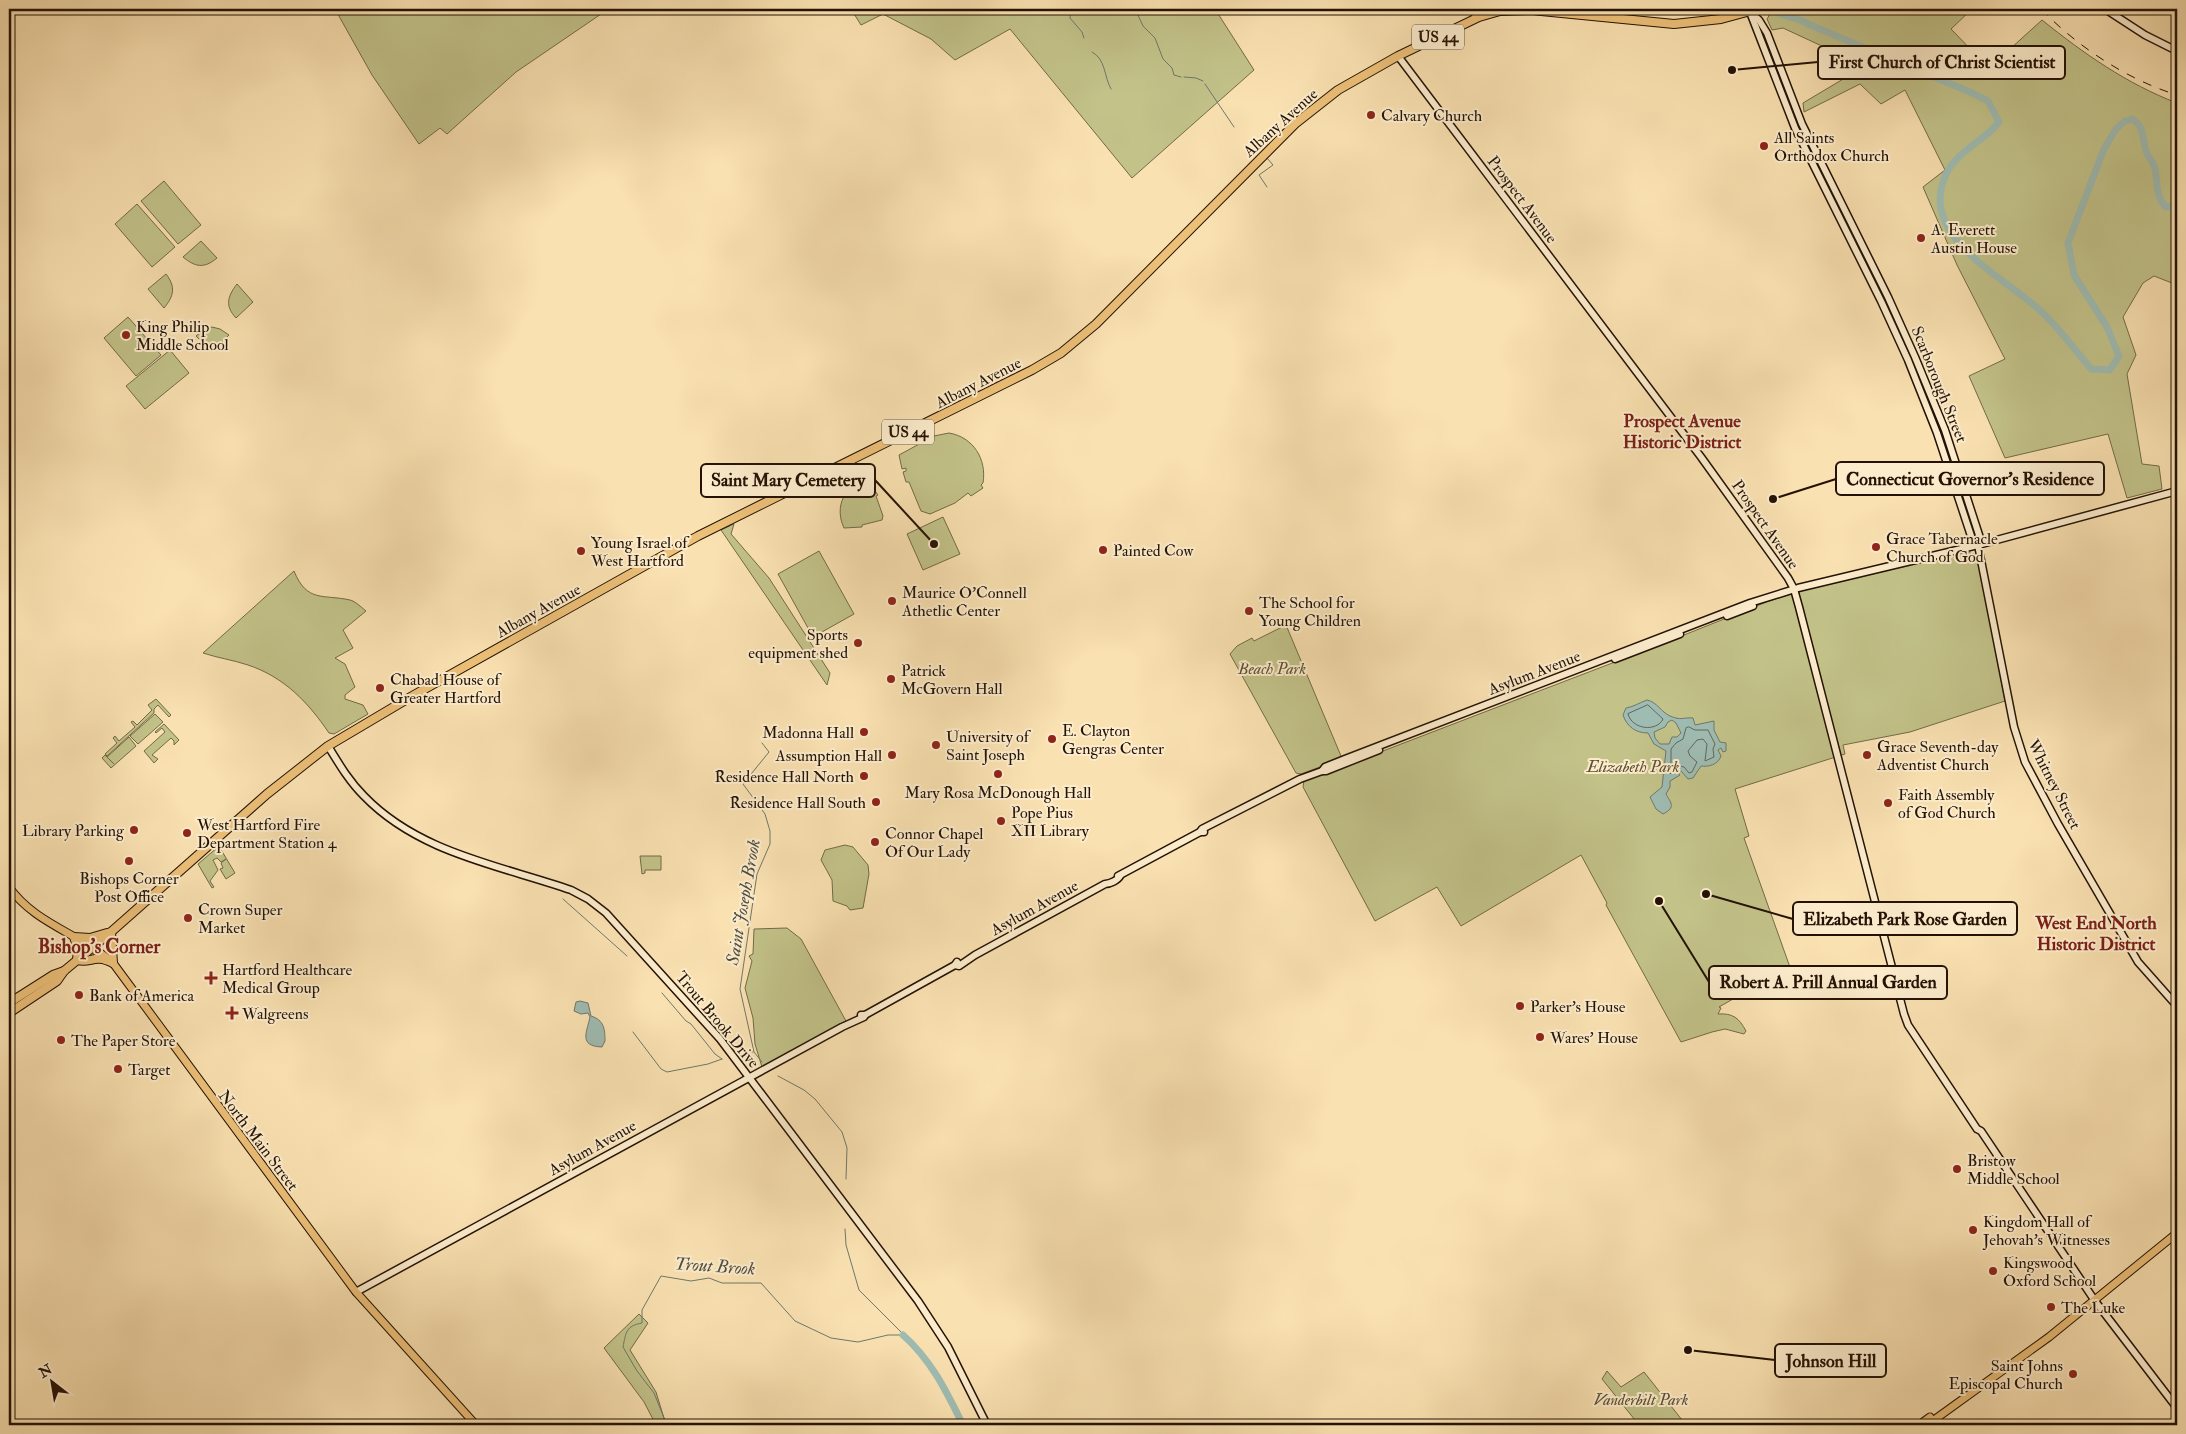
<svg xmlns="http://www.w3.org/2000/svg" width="2186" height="1434" viewBox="0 0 2186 1434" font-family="'IM FELL Double Pica',serif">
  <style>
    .green { fill: #c2c289; stroke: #726a47 }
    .water { fill: #9fbcb2; stroke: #6d786d; fill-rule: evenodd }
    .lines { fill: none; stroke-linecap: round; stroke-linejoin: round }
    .shore { stroke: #61675c; stroke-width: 1 }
    .stream { stroke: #6d786d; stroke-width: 1 }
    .river { stroke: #9fbcb2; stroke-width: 7 }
    .secondary-casing { stroke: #231205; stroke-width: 9 }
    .primary-casing { stroke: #231205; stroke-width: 9 }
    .trunk-casing { stroke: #231205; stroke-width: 10 }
    .secondary { stroke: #fceccc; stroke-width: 6 }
    .primary { stroke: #edc078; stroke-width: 7 }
    .trunk { stroke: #edc078; stroke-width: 8 }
    .rail { stroke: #231205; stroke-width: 1; stroke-dasharray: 9 9; stroke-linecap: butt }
    .poi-dot { fill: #8f2418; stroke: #fceccc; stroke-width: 2 }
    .labels { text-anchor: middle; stroke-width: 4; stroke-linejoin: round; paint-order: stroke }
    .shield { fill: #fceccc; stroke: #645341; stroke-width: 1 }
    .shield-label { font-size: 15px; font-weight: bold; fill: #231205 }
    .poi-label { font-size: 16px; fill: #231205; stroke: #fceccc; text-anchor: start }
    .street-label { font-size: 16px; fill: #231205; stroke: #fceccc }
    .park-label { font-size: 16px; font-style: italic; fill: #5b5033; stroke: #fceccc }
    .neighbourhood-label { font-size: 18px; font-weight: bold; fill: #7a1f14; stroke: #fceccc }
    .water-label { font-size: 18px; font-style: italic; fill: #4e4e42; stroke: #fceccc }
    .quarter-label { font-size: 19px; font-weight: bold; fill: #7a1f14; stroke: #fceccc }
    .leader { fill: none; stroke: #231205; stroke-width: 2 }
    .callout-dot { fill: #231205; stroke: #fceccc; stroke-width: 2 }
    .callout { fill: #fceccc; stroke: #231205; stroke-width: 2 }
    .callout-label { font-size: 18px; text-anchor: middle; font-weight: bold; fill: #231205 }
  </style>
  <rect width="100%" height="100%" fill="#fae1b1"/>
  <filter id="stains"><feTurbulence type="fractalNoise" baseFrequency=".004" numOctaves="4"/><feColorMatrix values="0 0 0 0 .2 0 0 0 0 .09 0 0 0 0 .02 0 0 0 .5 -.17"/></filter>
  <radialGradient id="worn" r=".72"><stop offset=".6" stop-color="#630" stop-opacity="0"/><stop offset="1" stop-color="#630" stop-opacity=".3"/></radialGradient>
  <!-- green -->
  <g class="green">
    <polygon points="335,9 598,9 604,12 516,72 447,134 440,128 419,144 372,75"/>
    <polygon points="851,9 1215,9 1254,70 1132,178 1010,29 955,60 931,39 883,14 861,25"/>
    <path d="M1780 9H1972L1951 29 1979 58 1999 59 2042 20C2083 53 2127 84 2177 103V285L2154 276 2143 283 2123 317 2136 355 2127 374 2142 464 2159 466 2162 489 2127 498 2108 434 2005 458 1969 376 2005 359 1957 265 1923 187 1945 170 1905 90 1881 104 1860 84 1804 112 1803 103 1865 66 1783 28 1772 30 1767 19 1770 14Z"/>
    <polygon points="164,181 201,225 178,244 141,201"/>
    <polygon points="137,204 175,247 152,267 115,224"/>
    <path d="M201 241 217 258C204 269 195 267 183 257Z"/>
    <path d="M166 274C176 287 174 296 164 308L148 289Z"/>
    <path d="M237 284 253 302 236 318C225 306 227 297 237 284Z"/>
    <polygon points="128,317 161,355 136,376 104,338"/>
    <polygon points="212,327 220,329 229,335 212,352 196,336 203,330"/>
    <polygon points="170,350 189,373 145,409 126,386"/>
    <path d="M949 433C973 437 987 459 983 483L981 485 983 488 971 496 968 493 955 503 930 514 921 511 909 482H906L903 472 906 471V468L902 469 899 455 934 436Z"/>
    <path d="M868 481 878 495 876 496 883 516 882 520 862 525V527L844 528C834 507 844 484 868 481Z"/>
    <polygon points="943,517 960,554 923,570 907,534"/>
    <polygon points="734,524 731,534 769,578 830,673 827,685 721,530"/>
    <polygon points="819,551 854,614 813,637 778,574"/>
    <path d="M1966 552 1974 554 1978 560 2005 701 1910 732 1843 745 1845 754 1735 789 1749 836 1744 838 1797 987 1733 999 1719 1007 1721 1008 1718 1014C1733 1013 1739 1018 1746 1031L1744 1034 1725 1029 1712 1032 1681 1042 1606 905 1607 903 1581 855 1461 926 1437 887 1375 921 1303 787 1304 781 1323 774 1654 647 1769 601 1804 590Z"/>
    <path d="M294 571C307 603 323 594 350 600 355 601 361 607 366 611L343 630 353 648 335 658 345 664 355 687 345 695V699L363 705 368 714 334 734 329 733C308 702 284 677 248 665 233 660 218 658 203 653Z"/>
    <polygon points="1286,625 1341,756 1339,760 1301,774 1296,773 1230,654 1237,646 1252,638 1254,641"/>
    <polygon points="156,699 171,715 169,717 158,705 154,709 154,713 107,756 105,754 117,743 113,738 115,736 119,741 135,727 131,722 133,721 137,725 152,710 148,705"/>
    <polygon points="155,714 163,722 138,744 130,736"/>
    <polygon points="164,724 179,740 174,745 174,741 171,738 152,755 158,759 154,763 144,751 165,732 162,728 156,733 155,732"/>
    <polygon points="129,737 136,746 111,768 102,758 105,755 114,764 107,757"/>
    <polygon points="845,845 853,847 868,865 869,874 863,908 850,910 847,906 833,901 832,880 821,860 825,850"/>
    <polygon points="218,847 220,848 235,873 226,879 220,869 223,868 221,863 226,859 221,862 217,858 213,860 218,870 210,881 214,887 212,888 198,864"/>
    <polygon points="640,856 661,856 661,870 645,870 645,873 642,874"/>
    <polygon points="787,928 801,939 846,1021 762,1067 755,1044 753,1018 745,988 752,961 749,956 753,954 754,929"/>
    <polygon points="639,1314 648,1323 630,1350 656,1392 666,1425 656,1425 644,1402 604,1348"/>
    <polygon points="1607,1371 1621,1387 1644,1372 1686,1425 1639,1425 1602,1379"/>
  </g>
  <!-- water -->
  <g class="water">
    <path d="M1647 700C1657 702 1661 712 1670 716 1681 721 1684 717 1693 718L1695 725 1714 721V730L1720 742 1726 743V751L1723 752 1721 748 1718 750 1721 756C1718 765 1708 767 1701 766L1693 778 1688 779 1681 771H1677L1680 775 1670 781V787L1666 794C1670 802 1677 807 1663 814L1656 809 1650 797 1662 787 1666 751 1654 744 1648 733C1636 733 1627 727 1623 715L1626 708C1633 707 1639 703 1647 700ZM1672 720 1676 723 1681 733 1677 737H1672L1669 744H1660L1655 738 1654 732 1665 727 1668 722Z"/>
    <path d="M580 1001 588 1003 591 1016C604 1020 605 1029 605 1041L602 1047C578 1046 587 1032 590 1017L588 1013 581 1014 574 1011 576 1002Z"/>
  </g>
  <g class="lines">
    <!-- shore -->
    <g class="shore">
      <path d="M1648 705 1663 719C1657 732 1632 730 1628 714Z"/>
      <polygon points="1689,727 1695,730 1708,730 1715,744 1713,749 1714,757 1705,761 1707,744 1703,739 1697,740 1688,751 1690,756 1697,762 1692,772 1689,773 1684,767 1680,766 1670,774 1668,771 1671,762 1671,749 1676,743 1683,739 1686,728"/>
    </g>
    <!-- stream -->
    <g class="stream">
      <polyline points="1071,9 1070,18 1082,32 1084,38"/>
      <polyline points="1138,15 1143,26 1155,38 1163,59 1172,68 1174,75 1181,77"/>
      <path d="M1092 52C1106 59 1104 77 1111 89"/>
      <polyline points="1184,77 1196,78 1203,81"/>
      <polyline points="1205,84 1234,127"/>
      <polyline points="1267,187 1259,175 1273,165 1267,158"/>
      <polyline points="762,743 769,752 743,784 765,814 770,831 770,844 757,874 740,989 754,1052 762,1062"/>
      <polyline points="563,899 627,956"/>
      <polyline points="662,993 686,1021 691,1024 715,1054 722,1059"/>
      <polyline points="633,1032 661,1069 667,1072 708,1064 722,1059"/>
      <polyline points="743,1051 753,1052"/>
      <polyline points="778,1076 804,1090 815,1099 842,1132 847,1148 846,1179"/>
      <polyline points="845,1229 846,1245 859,1290 902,1333"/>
      <path d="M667 1425 654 1393 637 1371 623 1347C626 1332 626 1326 642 1323V1310L661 1276 691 1281 709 1278 722 1283H761L795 1321 831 1338 858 1342 888 1335H903"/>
    </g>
    <!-- river -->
    <g class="river">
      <path d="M1773 9C1783 18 1797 16 1808 24L1972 93 1988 101 1999 122C1982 144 1952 152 1943 182 1923 241 2010 280 2044 314 2061 331 2076 351 2091 369L2110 370 2119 356 2107 327 2074 275 2068 243 2104 149 2116 129 2125 121 2132 119C2145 126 2142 139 2146 151 2148 157 2154 162 2155 169 2158 182 2155 197 2166 207L2177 206"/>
      <path d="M903 1335C932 1361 946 1391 963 1425"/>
    </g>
    <!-- secondary casing -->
    <g class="secondary-casing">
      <g id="secondary">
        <polyline points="2105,9 2145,35 2177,51"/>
        <polyline points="1750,12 1759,20 1767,33 1802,124 1888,297 1915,357 1945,430 1980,538 1978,545 2014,727 2025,762 2058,824 2138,962 2177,1006"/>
        <polyline points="1750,12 1795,128 1881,301 1908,360 1937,433 1972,539 1978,545"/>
        <polyline points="1398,56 1701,457 1788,578 1794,589 1799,607 1904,1014 1908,1025 1977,1129 1981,1131 2095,1301 2177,1408"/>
        <polyline points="1727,616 1753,606"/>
        <polyline points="1615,659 1680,634"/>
        <path d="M328 746C339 764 349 781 364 796 419 853 499 865 571 890L588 899 606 913 720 1039 918 1301 948 1347 987 1425"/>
        <polyline points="1322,771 1325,767 1345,759 1750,603 1798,588 1978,545 2177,491"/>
        <polyline points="1200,832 1202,829 1300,779 1322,771 1326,771 1379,750"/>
        <polyline points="1118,876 1200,832 1204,832"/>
        <path d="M955 965 959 966 975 955 1105 884C1110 884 1118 880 1120 876"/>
        <polyline points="861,1015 865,1015 955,965 957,962"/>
        <polyline points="356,1292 842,1027 864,1017 865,1015"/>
      </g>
    </g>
    <!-- primary casing -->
    <g class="primary-casing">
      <g id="primary">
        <polyline points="1470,9 1479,17"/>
        <path d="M9 887C35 924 81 934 113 963L356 1292 476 1425"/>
        <polyline points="1919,1425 1930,1417"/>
        <polyline points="1927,1425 2049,1337 2177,1233"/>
      </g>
    </g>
    <!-- trunk casing -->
    <g class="trunk-casing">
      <g id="trunk">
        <polyline points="111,932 113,963"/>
        <polyline points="77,960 78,949 74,937 90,938 107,933"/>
        <path d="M77 960C92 964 93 953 113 963"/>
        <polyline points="9,1003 53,975 64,971"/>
        <polyline points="9,1013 57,981 64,971 111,932 267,794 328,746 414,695 698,536 1032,370 1061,353 1096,324 1296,123 1338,90 1398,56 1479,17 1500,11 1531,10 1674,24 1721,19 1758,9"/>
      </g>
    </g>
    <!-- secondary -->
    <use href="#secondary" class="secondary"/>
    <!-- primary -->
    <use href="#primary" class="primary"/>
    <!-- trunk -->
    <use href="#trunk" class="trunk"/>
    <!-- rail -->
    <path class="rail" d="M2041 9C2078 47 2126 79 2177 95"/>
  </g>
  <!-- markers -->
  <g class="poi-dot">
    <circle cx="1371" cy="115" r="5"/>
    <circle cx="1764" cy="146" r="5"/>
    <circle cx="1921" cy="238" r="5"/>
    <circle cx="126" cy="335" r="5"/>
    <circle cx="1876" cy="547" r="5"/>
    <circle cx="1103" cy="550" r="5"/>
    <circle cx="581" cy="551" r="5"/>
    <circle cx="892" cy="601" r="5"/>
    <circle cx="1249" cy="611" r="5"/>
    <circle cx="858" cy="643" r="5"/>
    <circle cx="891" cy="679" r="5"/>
    <circle cx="380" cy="688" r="5"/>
    <circle cx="864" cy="732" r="5"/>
    <circle cx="1052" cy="739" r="5"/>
    <circle cx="936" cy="745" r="5"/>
    <circle cx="892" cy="755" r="5"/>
    <circle cx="1867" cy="755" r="5"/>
    <circle cx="998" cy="774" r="5"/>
    <circle cx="864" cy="776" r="5"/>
    <circle cx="876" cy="802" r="5"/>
    <circle cx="1888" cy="803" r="5"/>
    <circle cx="1001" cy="821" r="5"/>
    <circle cx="134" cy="830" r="5"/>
    <circle cx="187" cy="833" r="5"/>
    <circle cx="875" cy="842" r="5"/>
    <circle cx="129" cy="861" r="5"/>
    <circle cx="188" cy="918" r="5"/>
    <path d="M208.5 970.5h5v5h5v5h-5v5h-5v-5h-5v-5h5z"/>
    <circle cx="79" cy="995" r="5"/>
    <circle cx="1520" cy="1006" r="5"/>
    <path d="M229.5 1005.5h5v5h5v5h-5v5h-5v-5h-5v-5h5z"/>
    <circle cx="1540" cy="1037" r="5"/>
    <circle cx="61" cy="1040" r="5"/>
    <circle cx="118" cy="1069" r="5"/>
    <circle cx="1957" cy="1169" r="5"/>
    <circle cx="1973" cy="1230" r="5"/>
    <circle cx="1993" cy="1271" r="5"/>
    <circle cx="2051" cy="1307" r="5"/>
    <circle cx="2073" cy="1374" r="5"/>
  </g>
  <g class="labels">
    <!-- shield labels -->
    <g class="shield">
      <rect x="1412" y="24.5" width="52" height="25" rx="4"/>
      <rect x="882" y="419.5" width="52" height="25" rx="4"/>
    </g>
    <g class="shield-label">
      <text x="1438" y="42">US 44</text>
      <text x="908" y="437">US 44</text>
    </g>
    <!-- poi labels -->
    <g class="poi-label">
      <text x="1381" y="121">Calvary Church</text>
      <text x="1774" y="143">All Saints<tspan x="1774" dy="18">Orthodox Church</tspan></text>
      <text x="1931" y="235">A. Everett<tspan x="1931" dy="18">Austin House</tspan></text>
      <text x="136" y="332">King Philip<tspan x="136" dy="18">Middle School</tspan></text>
      <text x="1886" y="544">Grace Tabernacle<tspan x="1886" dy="18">Church of God</tspan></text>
      <text x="591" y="548">Young Israel of<tspan x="591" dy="18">West Hartford</tspan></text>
      <text x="1113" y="556">Painted Cow</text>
      <text x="902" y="598">Maurice O'Connell<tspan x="902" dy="18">Athetlic Center</tspan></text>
      <text x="1259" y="608">The School for<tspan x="1259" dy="18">Young Children</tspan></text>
      <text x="848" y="640" text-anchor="end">Sports<tspan x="848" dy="18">equipment shed</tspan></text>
      <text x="901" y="676">Patrick<tspan x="901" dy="18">McGovern Hall</tspan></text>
      <text x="390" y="685">Chabad House of<tspan x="390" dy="18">Greater Hartford</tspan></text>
      <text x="1062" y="736">E. Clayton<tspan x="1062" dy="18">Gengras Center</tspan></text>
      <text x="854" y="738" text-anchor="end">Madonna Hall</text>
      <text x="946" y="742">University of<tspan x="946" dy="18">Saint Joseph</tspan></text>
      <text x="1877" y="752">Grace Seventh-day<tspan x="1877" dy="18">Adventist Church</tspan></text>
      <text x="882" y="761" text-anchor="end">Assumption Hall</text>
      <text x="854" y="782" text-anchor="end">Residence Hall North</text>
      <text x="998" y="798" text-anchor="middle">Mary Rosa McDonough Hall</text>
      <text x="1898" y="800">Faith Assembly<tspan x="1898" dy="18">of God Church</tspan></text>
      <text x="866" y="808" text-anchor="end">Residence Hall South</text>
      <text x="1011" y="818">Pope Pius<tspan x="1011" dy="18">XII Library</tspan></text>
      <text x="197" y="830">West Hartford Fire<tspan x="197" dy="18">Department Station 4</tspan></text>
      <text x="124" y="836" text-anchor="end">Library Parking</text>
      <text x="885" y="839">Connor Chapel<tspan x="885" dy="18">Of Our Lady</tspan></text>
      <text x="129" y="884" text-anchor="middle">Bishops Corner<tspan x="129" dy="18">Post Office</tspan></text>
      <text x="198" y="915">Crown Super<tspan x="198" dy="18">Market</tspan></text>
      <text x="222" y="975">Hartford Healthcare<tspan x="222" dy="18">Medical Group</tspan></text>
      <text x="89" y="1001">Bank of America</text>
      <text x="1530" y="1012">Parker's House</text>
      <text x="242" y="1019">Walgreens</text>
      <text x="1550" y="1043">Wares' House</text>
      <text x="71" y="1046">The Paper Store</text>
      <text x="128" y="1075">Target</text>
      <text x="1967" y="1166">Bristow<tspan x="1967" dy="18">Middle School</tspan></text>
      <text x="1983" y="1227">Kingdom Hall of<tspan x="1983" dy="18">Jehovah's Witnesses</tspan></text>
      <text x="2003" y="1268">Kingswood<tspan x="2003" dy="18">Oxford School</tspan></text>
      <text x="2061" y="1313">The Luke</text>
      <text x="2063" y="1371" text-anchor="end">Saint Johns<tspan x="2063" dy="18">Episcopal Church</tspan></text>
    </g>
    <!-- street labels -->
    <g class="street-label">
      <text transform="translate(1280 122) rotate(-42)" y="6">Albany Avenue</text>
      <text transform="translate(1523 199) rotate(53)" y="6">Prospect Avenue</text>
      <text transform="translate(978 382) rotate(-27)" y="6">Albany Avenue</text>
      <text transform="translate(1940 384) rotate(68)" y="6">Scarborough Street</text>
      <text transform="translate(1766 524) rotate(55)" y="6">Prospect Avenue</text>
      <text transform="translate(538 610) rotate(-29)" y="6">Albany Avenue</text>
      <text transform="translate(1534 672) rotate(-21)" y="6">Asylum Avenue</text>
      <text transform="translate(2055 784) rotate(63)" y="6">Whitney Street</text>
      <text transform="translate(1034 907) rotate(-29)" y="6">Asylum Avenue</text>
      <text transform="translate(718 1019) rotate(50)" y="6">Trout Brook Drive</text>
      <text transform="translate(259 1140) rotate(53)" y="6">North Main Street</text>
      <text transform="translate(592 1147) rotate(-29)" y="6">Asylum Avenue</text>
    </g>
    <!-- park labels -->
    <g class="park-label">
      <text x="1272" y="674">Beach Park</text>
      <text x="1633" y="772">Elizabeth Park</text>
      <text x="1641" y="1405">Vanderbilt Park</text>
    </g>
    <!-- neighbourhood labels -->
    <g class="neighbourhood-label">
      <text x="1682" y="427">Prospect Avenue<tspan x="1682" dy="21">Historic District</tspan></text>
      <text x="2096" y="929">West End North<tspan x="2096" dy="21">Historic District</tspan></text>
    </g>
    <!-- water labels -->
    <g class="water-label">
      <text transform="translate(743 902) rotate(-80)" y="6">Saint Joseph Brook</text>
      <text transform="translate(715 1266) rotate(4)" y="6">Trout Brook</text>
    </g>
    <!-- quarter labels -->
    <g class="quarter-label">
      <text x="99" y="953">Bishop's Corner</text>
    </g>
  </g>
  <!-- callouts -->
  <path class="leader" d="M1732 70L1818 62M1773 499L1836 479M934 544L875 480M1706 894L1793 919M1659 901L1709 982M1688 1350L1775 1360"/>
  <g class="callout-dot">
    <circle cx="1732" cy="70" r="5"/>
    <circle cx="1773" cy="499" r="5"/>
    <circle cx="934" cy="544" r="5"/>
    <circle cx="1706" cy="894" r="5"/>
    <circle cx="1659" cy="901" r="5"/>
    <circle cx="1688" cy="1350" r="5"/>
  </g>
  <g class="callout">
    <rect x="1818" y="46" width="247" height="33" rx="5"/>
    <rect x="1836" y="462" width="268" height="33" rx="5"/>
    <rect x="701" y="464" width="174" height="33" rx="5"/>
    <rect x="1793" y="902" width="224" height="33" rx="5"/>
    <rect x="1709" y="966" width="238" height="33" rx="5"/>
    <rect x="1775" y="1344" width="111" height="33" rx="5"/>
  </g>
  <g class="callout-label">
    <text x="1942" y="68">First Church of Christ Scientist</text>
    <text x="1970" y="485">Connecticut Governor's Residence</text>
    <text x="788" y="486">Saint Mary Cemetery</text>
    <text x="1905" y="925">Elizabeth Park Rose Garden</text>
    <text x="1828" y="988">Robert A. Prill Annual Garden</text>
    <text x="1831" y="1367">Johnson Hill</text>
  </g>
  <!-- margin -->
  <rect width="2186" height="1434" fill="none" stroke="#fae1b1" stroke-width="30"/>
  <rect x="10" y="10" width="2166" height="1414" fill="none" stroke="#231205" stroke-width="2.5"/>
  <rect x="15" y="15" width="2156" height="1404" fill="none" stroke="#231205"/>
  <!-- north arrow -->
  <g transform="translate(52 1382) rotate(329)" stroke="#fceccc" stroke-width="4" paint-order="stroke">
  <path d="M0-4L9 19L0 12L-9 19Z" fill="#231205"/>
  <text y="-8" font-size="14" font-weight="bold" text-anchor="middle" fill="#231205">N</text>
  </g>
  <rect width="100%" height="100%" filter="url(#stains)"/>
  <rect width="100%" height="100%" fill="url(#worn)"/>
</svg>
